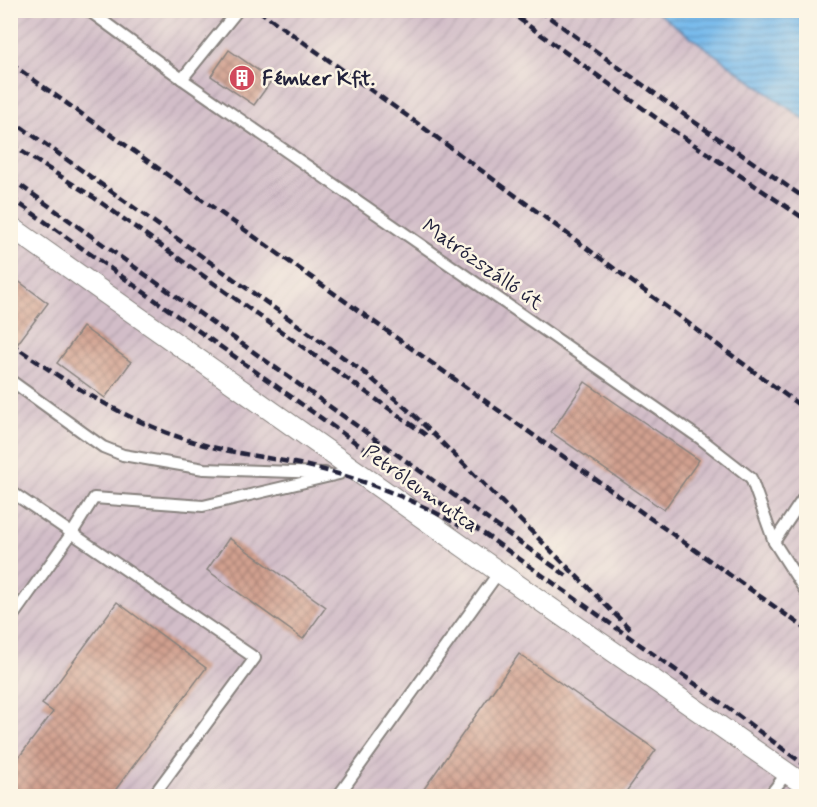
<svg xmlns="http://www.w3.org/2000/svg" width="817" height="807" viewBox="0 0 817 807" font-family="Mynerve,sans-serif">
  <style>
    .industrial { fill: url(#industrial-furrows) }
    .water { fill: url(#water-rules); stroke: #4c6e94; stroke-width: 1.5 }
    .building { fill: url(#building-cross-hatch) }
    .lines { fill: none; stroke-linecap: round; stroke-linejoin: round }
    .lane-casing { stroke: #88827e; stroke-width: 14 }
    .street-casing { stroke: #88827e; stroke-width: 22 }
    .lane { stroke: #fff; stroke-width: 10 }
    .street { stroke: #fff; stroke-width: 20 }
    .rail { stroke: #22223b; stroke-width: 4.5; stroke-dasharray: 9 4.5; stroke-linecap: butt }
    .labels { text-anchor: middle; stroke-width: 5; stroke-linejoin: round; paint-order: stroke }
    .poi-label { font-size: 21px; font-weight: bold; fill: #22223b; stroke: #fcf5e5; text-anchor: start }
    .street-label { font-size: 21px; fill: #22223b; stroke: #fcf5e5 }
  </style>
  <defs>
    <pattern id="industrial-furrows" width="10" height="10" patternUnits="userSpaceOnUse" patternTransform="scale(1.5)"><rect width="10" height="10" fill="#d2bdc8"/><path d="M-1 1l2-2M0 10L10 0M9 11l2-2" fill="none" stroke="#b4a2ad"/></pattern>
    <pattern id="water-rules" width="6" height="5" patternUnits="userSpaceOnUse" patternTransform="scale(1.5)"><rect width="6" height="5" fill="#75b9ec"/><path d="M0 2.5h6" fill="none" stroke="#6096c0"/></pattern>
    <pattern id="building-cross-hatch" width="8" height="8" patternUnits="userSpaceOnUse" patternTransform="scale(1.5)"><rect width="8" height="8" fill="#d1a08f"/><path d="M0 0l8 8M0 8l8-8" fill="none" stroke="#a98276"/></pattern>
  </defs>
  <rect width="100%" height="100%" fill="#fcf5e5"/>
  <filter id="ink" filterUnits="userSpaceOnUse"><feTurbulence type="fractalNoise" baseFrequency=".0167" numOctaves="2"/><feDisplacementMap in="SourceGraphic" scale="12" xChannelSelector="R" yChannelSelector="G"/><feConvolveMatrix kernelMatrix="1 2 1 2 8 2 1 2 1" color-interpolation-filters="sRGB"/></filter>
  <filter id="wash" filterUnits="userSpaceOnUse"><feTurbulence type="fractalNoise" baseFrequency=".008" numOctaves="4" result="noise"/><feDisplacementMap in="SourceGraphic" scale="24" xChannelSelector="R" yChannelSelector="G"/><feGaussianBlur stdDeviation="1.35" result="paint"/><feColorMatrix in="noise" values="0 0 0 0 0 0 0 0 0 0 0 0 0 0 0 0 0 1.4 0 .05"/><feComposite in="paint" operator="in"/></filter>
  <g filter="url(#wash)">
    <rect width="100%" height="100%" fill="#eee2c2"/>
    <!-- industrial -->
    <polygon class="industrial" points="10,11 655,11 806,121 806,796 11,796"/>
    <!-- water -->
    <polygon class="water" points="655,11 806,11 806,121"/>
    <g id="blocks">
      <!-- building -->
      <g class="building">
        <polygon points="229,50 272,80 254,105 211,76"/>
        <polygon points="10,275 48,303 10,354"/>
        <polygon points="83,327 131,362 105,398 57,363"/>
        <polygon points="585,382 699,460 664,510 551,432"/>
        <polygon points="229,538 326,607 303,639 207,570"/>
        <polygon points="117,602 206,668 111,796 10,796 10,769 53,712 42,704"/>
        <polygon points="519,654 656,750 623,796 419,796"/>
      </g>
    </g>
  </g>
  <g filter="url(#ink)">
    <use href="#blocks" fill-opacity="0" stroke="#88827e" stroke-width="1.5"/>
    <g class="lines">
      <!-- lane casing -->
      <g class="lane-casing">
        <g id="lane">
          <polyline points="88,10 182,79 701,439 751,478 774,542 806,592"/>
          <polyline points="182,79 238,10"/>
          <polyline points="10,380 103,447 123,455 204,469 325,473"/>
          <polyline points="10,491 255,658 153,796"/>
          <polyline points="774,542 806,494"/>
          <polyline points="10,620 72,533 94,498 203,506 339,474"/>
          <polyline points="338,796 499,572"/>
          <polyline points="769,796 787,773"/>
        </g>
      </g>
      <!-- street casing -->
      <g class="street-casing">
        <polyline id="street" points="10,226 499,572 806,786"/>
      </g>
      <!-- lane -->
      <use href="#lane" class="lane"/>
      <!-- street -->
      <use href="#street" class="street"/>
      <!-- rail -->
      <g class="rail">
        <polyline points="258,10 413,120 806,410"/>
        <polyline points="507,10 677,133 806,220"/>
        <polyline points="539,10 693,121 806,199"/>
        <polyline points="10,63 806,629"/>
        <polyline points="10,119 365,373 416,417 632,631"/>
        <polyline points="10,144 93,197 426,435"/>
        <polyline points="10,178 567,576"/>
        <polyline points="10,197 701,688 806,766"/>
        <path d="M10 343C67 383 124 420 191 441 225 452 259 456 294 463 352 475 408 496 460 526"/>
      </g>
    </g>
  </g>
  <!-- icons -->
  <defs>
    <g id="building-disc" transform="scale(1.35)"><circle r="9.5" fill="#d1495b" stroke="#fcf5e5"/><path d="M-4-6H4V6H1V3H-1V6H-4ZM-2.5-4.3h1.7v1.8h-1.7ZM.8-4.3h1.7v1.8H.8ZM-2.5-1h1.7V.8h-1.7ZM.8-1h1.7V.8H.8Z" fill="#fff"/></g>
  </defs>
  <g fill-rule="evenodd">
    <use href="#building-disc" x="242" y="78"/>
  </g>
  <g class="labels">
    <!-- poi labels -->
    <g class="poi-label">
      <text x="262" y="85">Fémker Kft.</text>
    </g>
    <!-- street labels -->
    <g class="street-label">
      <text transform="translate(483 264) rotate(35)" y="7">Matrózszálló út</text>
      <text transform="translate(421 488) rotate(35)" y="7">Petróleum utca</text>
    </g>
  </g>
  <!-- margin -->
  <rect width="817" height="807" fill="none" stroke="#fcf5e5" stroke-width="36"/>
</svg>
